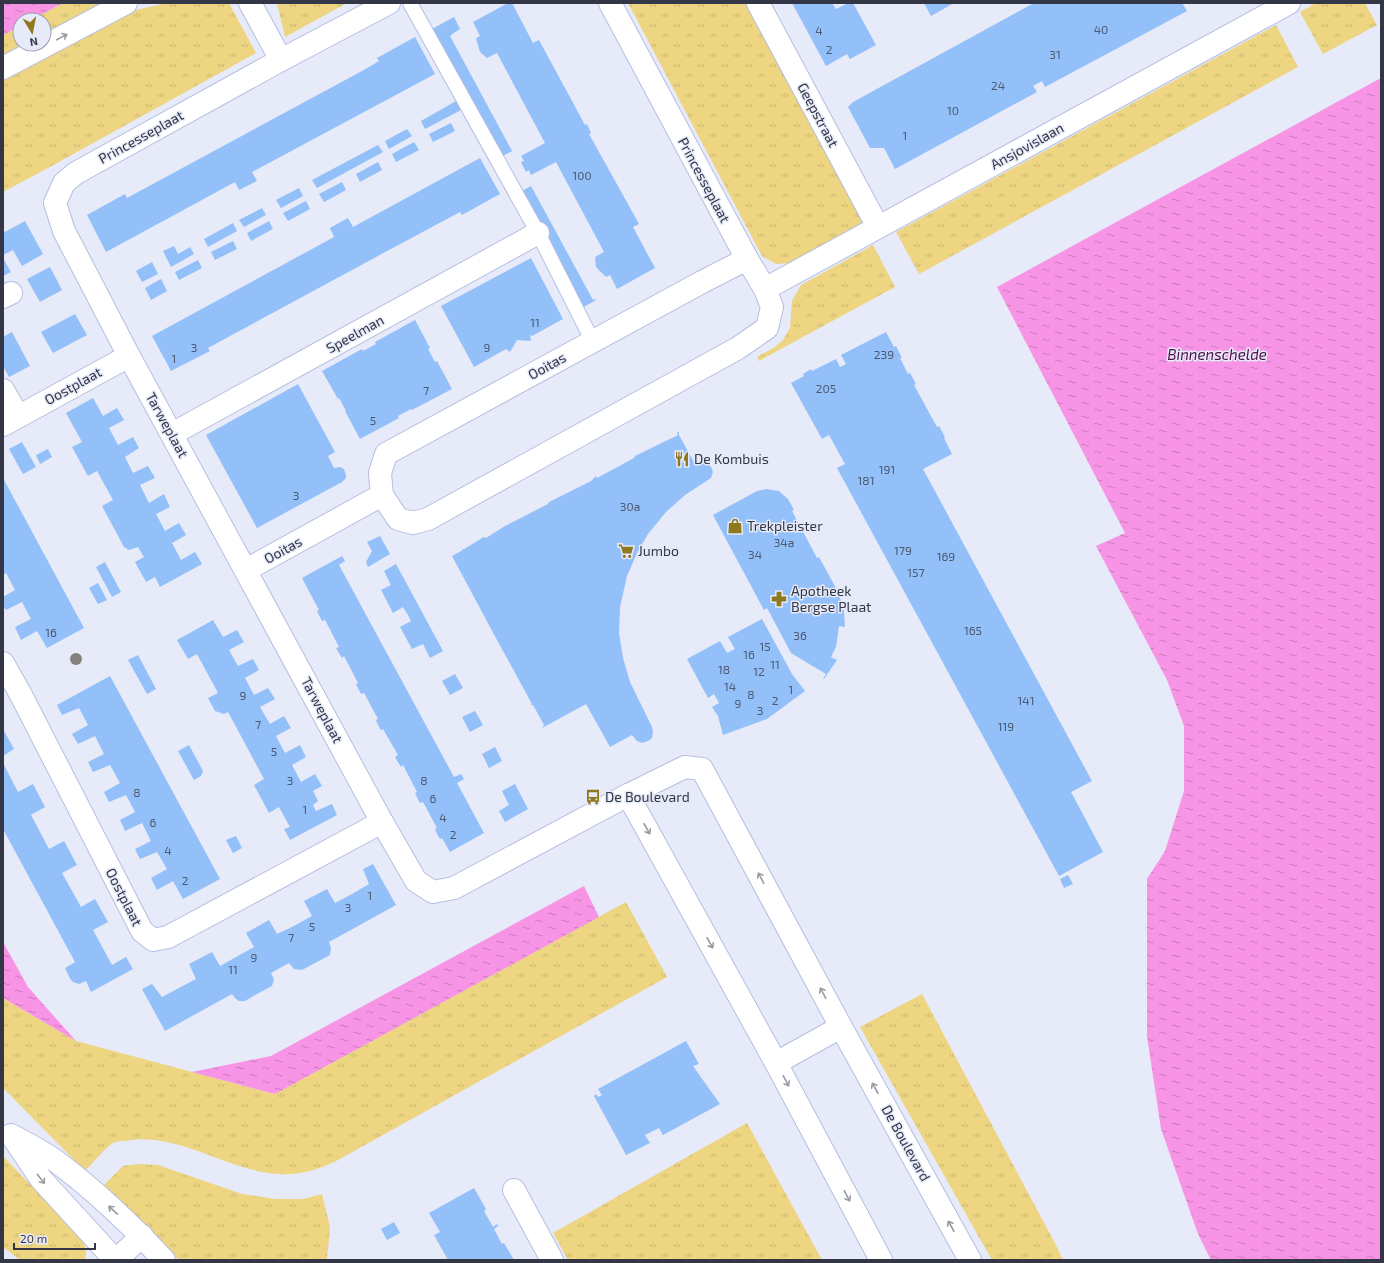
<svg xmlns="http://www.w3.org/2000/svg" width="1384" height="1263" viewBox="0 0 1384 1263" font-family="'Exo 2',sans-serif">
  <style>
    .grass { fill: url(#grass-tufts) }
    .water { fill: url(#water-ripples) }
    .building { fill: #93c0f8 }
    .lines { fill: none; stroke-linecap: round; stroke-linejoin: round }
    .lane-casing { stroke: #b6bee1; stroke-width: 16 }
    .street-casing { stroke: #b6bee1; stroke-width: 24 }
    .primary-casing { stroke: #b6bee1; stroke-width: 24 }
    .lane { stroke: #fff; stroke-width: 14 }
    .street { stroke: #fff; stroke-width: 22 }
    .primary { stroke: #fff; stroke-width: 22 }
    .tree { fill: #82817b }
    .oneway { stroke: #999ba2 }
    .labels { text-anchor: middle; stroke-width: 3; stroke-linejoin: round; paint-order: stroke }
    .number-label { font-size: 12px; fill: #4b5972 }
    .street-label { font-size: 14px; fill: #333745; stroke: #e6eaf9 }
    .poi-label { font-size: 14px; fill: #333745; stroke: #e6eaf9; text-anchor: start }
    .water-label { font-size: 15px; font-style: italic; fill: #4d1045; stroke: #e6eaf9 }
  </style>
  <defs>
    <pattern id="grass-tufts" width="24" height="20" patternUnits="userSpaceOnUse"><rect width="24" height="20" fill="#edd581"/><path d="M3 7l-1-3M5 7V3M7 7l1-3M15 17l-1-3M17 17v-4M19 17l1-3" fill="none" stroke="#ccb771"/></pattern>
    <pattern id="water-ripples" width="26" height="14" patternUnits="userSpaceOnUse"><rect width="26" height="14" fill="#f894e5"/><path d="M2 4q2-2 4 0t4 0M15 11q2-2 4 0t4 0" fill="none" stroke="#c97abb"/></pattern>
  </defs>
  <rect width="100%" height="100%" fill="#e6eaf9"/>
  <!-- grass -->
  <g class="grass">
    <polygon points="63,3 105,3 44,37 44,20 31,20"/>
    <polygon points="167,3 229,3 256,53 48,168 3,192 3,80 127,12"/>
    <polygon points="277,3 347,3 285,37"/>
    <polygon points="628,3 745,3 863,222 790,263 776,264 762,256"/>
    <polygon points="1316,3 1365,3 1377,25 1323,54 1300,12"/>
    <polygon points="1276,25 1298,67 919,274 896,232"/>
    <polygon points="20,26 20,44 30,44 3,59 3,35"/>
    <polygon points="873,245 895,287 759,361 757,357 775,347 783,340 790,328 792,301 801,285"/>
    <path d="M626 902 667 977 338 1160C326 1166 314 1171 300 1173 240 1183 184 1129 125 1141 122 1141 117 1141 113 1143 106 1147 92 1164 85 1171L3 1088V998L76 1041 275 1094Z"/>
    <polygon points="922,994 1057,1247 1063,1260 992,1260 860,1027"/>
    <polygon points="747,1123 822,1260 568,1260 553,1233"/>
    <polygon points="3,1156 67,1223 80,1238 85,1246 86,1256 85,1260 20,1260 3,1247"/>
    <polygon points="139,1164 158,1165 242,1194 276,1199 303,1199 322,1194 330,1227 327,1260 179,1260 159,1240 102,1187 123,1166"/>
  </g>
  <!-- water -->
  <g class="water">
    <polygon points="3,3 63,3 31,20 20,20 20,26 3,35"/>
    <polygon points="1381,78 1381,1260 1211,1260 1198,1234 1161,1129 1147,1036 1147,879 1165,851 1184,791 1184,726 1167,680 1096,546 1125,533 997,287"/>
    <polygon points="584,886 599,917 275,1094 192,1072 271,1056"/>
    <polygon points="3,942 28,987 76,1041 3,998"/>
  </g>
  <!-- building -->
  <g class="building">
    <polygon points="508,3 512,3 533,43 539,40 585,125 587,124 591,133 589,134 639,224 633,227 655,268 617,289 610,275 606,277 596,267 595,257 604,252 556,162 531,175 529,170 526,172 521,162 524,161 521,156 545,143 497,53 487,58 480,52 476,38 480,36 473,22"/>
    <polygon points="792,3 832,3 836,9 848,3 853,3 876,45 850,59 847,54 826,66"/>
    <polygon points="924,3 954,3 931,16"/>
    <polygon points="1034,3 1182,3 1187,11 1045,87 1042,81 1033,86 1037,92 895,169 884,148 870,148 848,107 853,102"/>
    <polygon points="454,17 460,29 452,34 452,35 450,36 512,151 501,157 432,29"/>
    <polygon points="415,37 435,74 252,172 257,181 239,190 235,182 106,252 87,215 125,194 127,198 362,71 379,61 377,58"/>
    <polygon points="456,101 461,110 425,129 421,121"/>
    <polygon points="451,123 455,131 433,142 429,134"/>
    <polygon points="407,129 412,136 389,149 385,141"/>
    <polygon points="414,142 419,150 396,162 392,154"/>
    <polygon points="378,145 383,152 317,188 312,180"/>
    <polygon points="480,158 500,194 462,215 460,212 389,250 208,348 210,351 171,371 152,336 334,237 330,228 348,218 353,227"/>
    <polygon points="378,162 382,170 360,182 356,174"/>
    <polygon points="342,182 346,190 324,202 319,194"/>
    <polygon points="531,186 593,300 595,299 596,300 582,308 520,192"/>
    <polygon points="299,188 303,196 281,208 276,200"/>
    <polygon points="306,201 310,209 288,221 283,213"/>
    <polygon points="262,208 266,215 244,227 239,220"/>
    <polygon points="25,221 43,254 22,266 13,250 3,255 3,229 5,232"/>
    <polygon points="269,221 273,229 251,241 247,233"/>
    <polygon points="233,223 237,231 208,247 204,239"/>
    <polygon points="233,241 237,249 215,260 211,252"/>
    <polygon points="174,246 178,254 190,247 194,254 171,267 163,251"/>
    <polygon points="3,258 11,272 3,276"/>
    <polygon points="531,258 563,319 532,336 530,335 531,341 517,340 510,352 506,349 474,367 441,306"/>
    <polygon points="198,260 202,268 179,280 175,272"/>
    <polygon points="152,262 158,274 142,282 136,271"/>
    <polygon points="50,267 62,290 40,302 27,279"/>
    <polygon points="161,279 167,291 151,300 145,288"/>
    <polygon points="75,314 87,335 53,353 41,332"/>
    <polygon points="415,320 430,348 428,349 435,362 437,361 452,389 412,410 411,409 398,416 399,418 360,439 345,411 346,411 339,398 338,399 322,371 362,349 363,351 376,344 375,342"/>
    <polygon points="12,332 30,366 9,377 3,366 3,337"/>
    <polygon points="886,332 894,347 896,346 902,358 900,358 908,374 910,373 916,384 914,385 937,427 939,426 945,437 944,438 952,454 923,469 1092,781 1071,792 1103,852 1059,876 837,468 845,464 829,435 822,439 791,383 804,376 803,374 811,369 812,371 836,359 840,367 846,364 841,355"/>
    <polygon points="298,384 335,452 328,456 334,468 340,467 344,469 346,475 346,478 342,482 257,528 206,435"/>
    <polygon points="93,398 103,416 117,408 124,420 109,428 118,445 133,437 139,448 125,457 133,473 148,466 155,478 140,485 149,503 164,494 170,507 156,514 165,531 179,523 186,535 172,543 181,560 195,552 202,564 160,587 155,577 146,582 135,562 144,557 138,547 129,550 124,547 102,506 113,500 97,471 88,476 72,447 82,442 66,413"/>
    <polygon points="678,432 679,432 679,435 695,464 702,461 708,463 711,467 713,472 711,478 685,495 666,512 648,534 637,553 627,576 620,607 619,633 623,658 630,682 652,727 653,732 652,738 648,741 642,743 637,741 632,735 610,747 586,704 542,728 544,725 533,705 530,705 532,704 497,640 452,556 463,550 462,549 464,549 484,537 486,538 505,526 548,504 549,502 591,481 596,476 597,478 634,458 635,456 678,435 677,433"/>
    <polygon points="22,442 36,467 23,474 9,449"/>
    <polygon points="48,449 52,457 40,464 36,455"/>
    <polygon points="3,478 84,628 47,648 37,631 21,640 15,627 31,619 22,602 6,610 3,606 3,597 15,590 6,573 3,575"/>
    <polygon points="766,489 779,491 788,499 794,510 792,511 817,558 819,557 837,590 841,601 844,611 845,627 839,626 836,647 831,657 837,660 824,679 823,679 826,674 791,653 767,608 764,610 713,515 757,491"/>
    <polygon points="380,536 390,554 368,567 366,562 372,551 367,542"/>
    <polygon points="342,556 345,561 339,565 454,777 461,774 464,779 457,783 484,833 450,852 442,838 440,839 437,834 435,829 437,828 423,802 420,803 415,793 417,792 403,765 401,767 395,757 398,755 383,729 381,730 378,725 376,720 378,719 364,693 361,694 356,684 358,683 344,656 342,658 336,648 339,647 325,620 322,621 317,611 319,610 302,578"/>
    <polygon points="105,562 121,592 112,597 96,567"/>
    <polygon points="396,564 443,651 430,658 423,644 412,649 400,627 411,621 408,615 403,607 393,613 381,590 391,585 384,571"/>
    <polygon points="98,583 107,600 98,604 89,588"/>
    <polygon points="762,619 792,674 805,691 767,719 723,735 718,716 712,707 719,703 714,694 708,698 687,659 720,641 727,653 735,649 728,637"/>
    <polygon points="213,620 223,637 237,630 244,642 229,650 238,666 253,659 259,670 245,678 254,695 268,688 275,699 260,707 270,724 284,716 291,728 276,736 285,753 300,745 306,757 292,765 301,782 315,774 322,786 313,791 318,801 313,805 316,811 332,804 337,815 290,840 284,829 290,827 279,807 269,813 254,785 264,779 228,712 224,714 215,711 208,698 218,693 197,654 188,659 177,640"/>
    <polygon points="138,655 156,689 147,694 128,660"/>
    <polygon points="455,674 463,688 450,695 442,681"/>
    <polygon points="110,676 220,879 183,899 173,881 157,890 151,878 167,869 157,852 140,859 135,849 151,841 142,823 125,831 120,820 135,812 126,795 109,802 104,792 120,783 110,765 93,772 88,762 104,754 95,736 78,744 72,734 88,725 79,708 62,715 57,705"/>
    <polygon points="475,711 483,725 470,732 462,717"/>
    <polygon points="3,729 14,749 3,756"/>
    <polygon points="189,745 203,771 201,776 194,780 178,751"/>
    <polygon points="495,747 502,761 489,768 482,754"/>
    <polygon points="3,763 18,792 33,784 45,807 31,815 49,849 64,841 77,865 62,873 81,907 95,899 108,922 93,930 112,965 126,957 133,969 91,992 86,981 79,984 73,982 71,980 65,968 75,962 3,829"/>
    <polygon points="515,784 528,809 505,822 499,811 509,805 502,791"/>
    <polygon points="236,836 242,848 233,853 226,840"/>
    <polygon points="373,864 396,905 329,942 331,948 330,955 302,970 294,969 289,963 271,973 274,979 272,986 257,994 245,1001 239,1001 235,998 232,994 165,1031 142,989 152,984 162,997 196,979 189,964 212,952 220,966 254,947 246,933 269,920 277,934 294,926 312,916 304,901 327,889 335,903 352,894 369,884 363,869"/>
    <polygon points="1068,875 1073,884 1064,888 1060,879"/>
    <polygon points="686,1041 699,1064 693,1066 720,1104 663,1135 659,1128 645,1135 650,1143 626,1155 594,1096 596,1094 598,1097 602,1095 598,1089"/>
    <polygon points="474,1188 486,1209 484,1211 493,1227 497,1224 498,1226 494,1229 502,1244 504,1243 514,1260 448,1260 434,1235 440,1232 429,1213"/>
    <polygon points="394,1222 400,1233 387,1240 381,1229"/>
  </g>
  <g class="lines">
    <!-- lane casing -->
    <g class="lane-casing">
      <polyline id="lane" points="410,3 538,233 593,342"/>
    </g>
    <!-- street casing -->
    <g class="street-casing">
      <g id="street">
        <polyline points="250,3 281,60"/>
        <polyline points="389,3 281,60 76,173 64,183 55,203 64,231 129,356 382,822 416,881 433,892 454,888 628,795 685,767 702,769 841,1027 970,1260"/>
        <polyline points="758,3 878,227"/>
        <polyline points="3,68 126,3"/>
        <polyline points="765,289 1289,3"/>
        <polyline points="3,297 11,293"/>
        <polyline points="3,390 18,416"/>
        <polyline points="3,425 129,356"/>
        <polyline points="172,434 538,233"/>
        <polyline points="382,495 398,519 413,523 428,519 738,348 767,328 772,307 765,289 747,259 610,3"/>
        <polyline points="246,570 382,495 380,473 386,454 702,282 747,259"/>
        <polyline points="3,663 21,695 142,931 153,940 168,937 382,822"/>
        <polyline points="628,795 776,1063 881,1260"/>
        <polyline points="776,1063 841,1027"/>
        <polyline points="514,1190 552,1260"/>
        <polyline points="116,1260 142,1236"/>
      </g>
    </g>
    <!-- primary casing -->
    <g class="primary-casing">
      <g id="primary">
        <path d="M11 1135C28 1144 46 1153 61 1165 98 1193 132 1226 164 1260"/>
        <polyline points="14,1139 41,1179 115,1260"/>
      </g>
    </g>
    <!-- lane -->
    <use href="#lane" class="lane"/>
    <!-- street -->
    <use href="#street" class="street"/>
    <!-- primary -->
    <use href="#primary" class="primary"/>
  </g>
  <!-- trees -->
  <circle class="tree" cx="76" cy="659" r="6"/>
  <!-- one-way arrows -->
  <defs><path id="oneway-shaft" d="M-6 0H5M1.5-3L5.5 0L1.5 3" fill="none" stroke-width="1.6" stroke-linecap="round" stroke-linejoin="round"/></defs>
  <g class="oneway">
    <use href="#oneway-shaft" transform="translate(62 37) rotate(-28)"/>
    <use href="#oneway-shaft" transform="translate(647 829) rotate(61)"/>
    <use href="#oneway-shaft" transform="translate(761 878) rotate(-118)"/>
    <use href="#oneway-shaft" transform="translate(710 943) rotate(61)"/>
    <use href="#oneway-shaft" transform="translate(823 993) rotate(-118)"/>
    <use href="#oneway-shaft" transform="translate(786 1081) rotate(62)"/>
    <use href="#oneway-shaft" transform="translate(875 1088) rotate(-119)"/>
    <use href="#oneway-shaft" transform="translate(41 1179) rotate(52)"/>
    <use href="#oneway-shaft" transform="translate(847 1196) rotate(62)"/>
    <use href="#oneway-shaft" transform="translate(113 1210) rotate(-137)"/>
    <use href="#oneway-shaft" transform="translate(951 1226) rotate(-119)"/>
  </g>
  <!-- icons -->
  <defs>
    <g id="restaurant-bare" transform="scale(1.2)"><path d="M-5-6h1v4h1v-4h1v4h1v-4h1v5L-1.5 .5V6h-2V.5L-5-1ZM5-6V6H3V1.5H1.5Q1.5-4 5-6Z" fill="#8f791e" stroke="#e6eaf9" stroke-width="2.5" paint-order="stroke"/></g>
    <g id="shop-bare" transform="scale(1.2)"><path d="M-5-2.5h2.3a2.7 3.5 0 0 1 5.4 0H5L5.5 6h-11ZM-1.5-2.5h3a1.5 2.3 0 0 0-3 0Z" fill="#8f791e" stroke="#e6eaf9" stroke-width="2.5" paint-order="stroke"/></g>
    <g id="supermarket-bare" transform="scale(1.2)"><path d="M-6-5.5h2.5l.6 2H6L4.5 2H-2.5L-4.4-4H-6ZM-1.5 3.2a1.3 1.3 0 1 0 .1 0ZM3 3.2a1.3 1.3 0 1 0 .1 0Z" fill="#8f791e" stroke="#e6eaf9" stroke-width="2.5" paint-order="stroke"/></g>
    <g id="pharmacy-bare" transform="scale(1.2)"><path d="M-2-6h4v4h4v4h-4v4h-4v-4h-4v-4h4Z" fill="#8f791e" stroke="#e6eaf9" stroke-width="2.5" paint-order="stroke"/></g>
    <g id="bus-bare" transform="scale(1.2)"><path d="M-5-6H5V4H4V6H2V4H-2V6H-4V4H-5ZM-3.5-4V0h7V-4ZM-3.5 1.2v1.5H-2V1.2ZM2 1.2v1.5H3.5V1.2Z" fill="#8f791e" stroke="#e6eaf9" stroke-width="2.5" paint-order="stroke"/></g>
  </defs>
  <g fill-rule="evenodd">
    <use href="#restaurant-bare" x="682" y="459"/>
    <use href="#shop-bare" x="735" y="526"/>
    <use href="#supermarket-bare" x="626" y="551"/>
    <use href="#pharmacy-bare" x="779" y="599"/>
    <use href="#bus-bare" x="593" y="797"/>
  </g>
  <g class="labels">
    <!-- number labels -->
    <g class="number-label">
      <text x="1101" y="34">40</text>
      <text x="819" y="35">4</text>
      <text x="829" y="54">2</text>
      <text x="1055" y="59">31</text>
      <text x="998" y="90">24</text>
      <text x="953" y="115">10</text>
      <text x="905" y="140">1</text>
      <text x="582" y="180">100</text>
      <text x="535" y="327">11</text>
      <text x="194" y="352">3</text>
      <text x="487" y="352">9</text>
      <text x="884" y="359">239</text>
      <text x="174" y="363">1</text>
      <text x="826" y="393">205</text>
      <text x="426" y="395">7</text>
      <text x="373" y="425">5</text>
      <text x="887" y="474">191</text>
      <text x="866" y="485">181</text>
      <text x="296" y="500">3</text>
      <text x="630" y="511">30a</text>
      <text x="784" y="547">34a</text>
      <text x="903" y="555">179</text>
      <text x="755" y="559">34</text>
      <text x="946" y="561">169</text>
      <text x="916" y="577">157</text>
      <text x="973" y="635">165</text>
      <text x="51" y="637">16</text>
      <text x="800" y="640">36</text>
      <text x="765" y="651">15</text>
      <text x="749" y="659">16</text>
      <text x="775" y="669">11</text>
      <text x="724" y="674">18</text>
      <text x="759" y="676">12</text>
      <text x="730" y="691">14</text>
      <text x="791" y="694">1</text>
      <text x="751" y="699">8</text>
      <text x="243" y="700">9</text>
      <text x="775" y="705">2</text>
      <text x="1026" y="705">141</text>
      <text x="738" y="708">9</text>
      <text x="760" y="715">3</text>
      <text x="258" y="729">7</text>
      <text x="1006" y="731">119</text>
      <text x="274" y="756">5</text>
      <text x="290" y="785">3</text>
      <text x="424" y="785">8</text>
      <text x="137" y="797">8</text>
      <text x="433" y="803">6</text>
      <text x="305" y="814">1</text>
      <text x="443" y="822">4</text>
      <text x="153" y="827">6</text>
      <text x="453" y="839">2</text>
      <text x="168" y="855">4</text>
      <text x="185" y="885">2</text>
      <text x="370" y="900">1</text>
      <text x="348" y="912">3</text>
      <text x="312" y="931">5</text>
      <text x="291" y="942">7</text>
      <text x="254" y="962">9</text>
      <text x="233" y="974">11</text>
    </g>
    <!-- street labels -->
    <g class="street-label">
      <text transform="translate(818 115) rotate(62)" y="5">Geepstraat</text>
      <text transform="translate(141 137) rotate(-29)" y="5">Princesseplaat</text>
      <text transform="translate(1027 146) rotate(-29)" y="5">Ansjovislaan</text>
      <text transform="translate(704 180) rotate(62)" y="5">Princesseplaat</text>
      <text transform="translate(355 334) rotate(-29)" y="5">Speelman</text>
      <text transform="translate(547 366) rotate(-29)" y="5">Ooitas</text>
      <text transform="translate(73 386) rotate(-29)" y="5">Oostplaat</text>
      <text transform="translate(167 425) rotate(61)" y="5">Tarweplaat</text>
      <text transform="translate(283 550) rotate(-29)" y="5">Ooitas</text>
      <text transform="translate(322 710) rotate(62)" y="5">Tarweplaat</text>
      <text transform="translate(124 897) rotate(63)" y="5">Oostplaat</text>
      <text transform="translate(906 1143) rotate(61)" y="5">De Boulevard</text>
    </g>
    <!-- poi labels -->
    <g class="poi-label">
      <text x="694" y="464">De Kombuis</text>
      <text x="747" y="531">Trekpleister</text>
      <text x="638" y="556">Jumbo</text>
      <text x="791" y="596">Apotheek<tspan x="791" dy="16">Bergse Plaat</tspan></text>
      <text x="605" y="802">De Boulevard</text>
    </g>
    <!-- water labels -->
    <g class="water-label">
      <text x="1217" y="360">Binnenschelde</text>
    </g>
  </g>
  <!-- border -->
  <rect width="1384" height="1263" fill="none" stroke="#333745" stroke-width="8"/>
  <!-- north arrow -->
  <g transform="translate(32 32) rotate(170)"><circle r="19" fill="#e6eaf9" stroke="#9ea2b1"/>
  <path d="M0-3L7 15L0 10L-7 15Z" fill="#8f791e"/>
  <text y="-6" font-size="11" font-weight="bold" text-anchor="middle" fill="#333745">N</text>
  </g>
  <!-- scale -->
  <path d="M14 1243v6h81v-6" fill="none" stroke="#333745" stroke-width="2"/>
  <text x="20" y="1243" font-size="12" fill="#333745" stroke="#e6eaf9" stroke-width="3" paint-order="stroke">20 m</text>
</svg>
